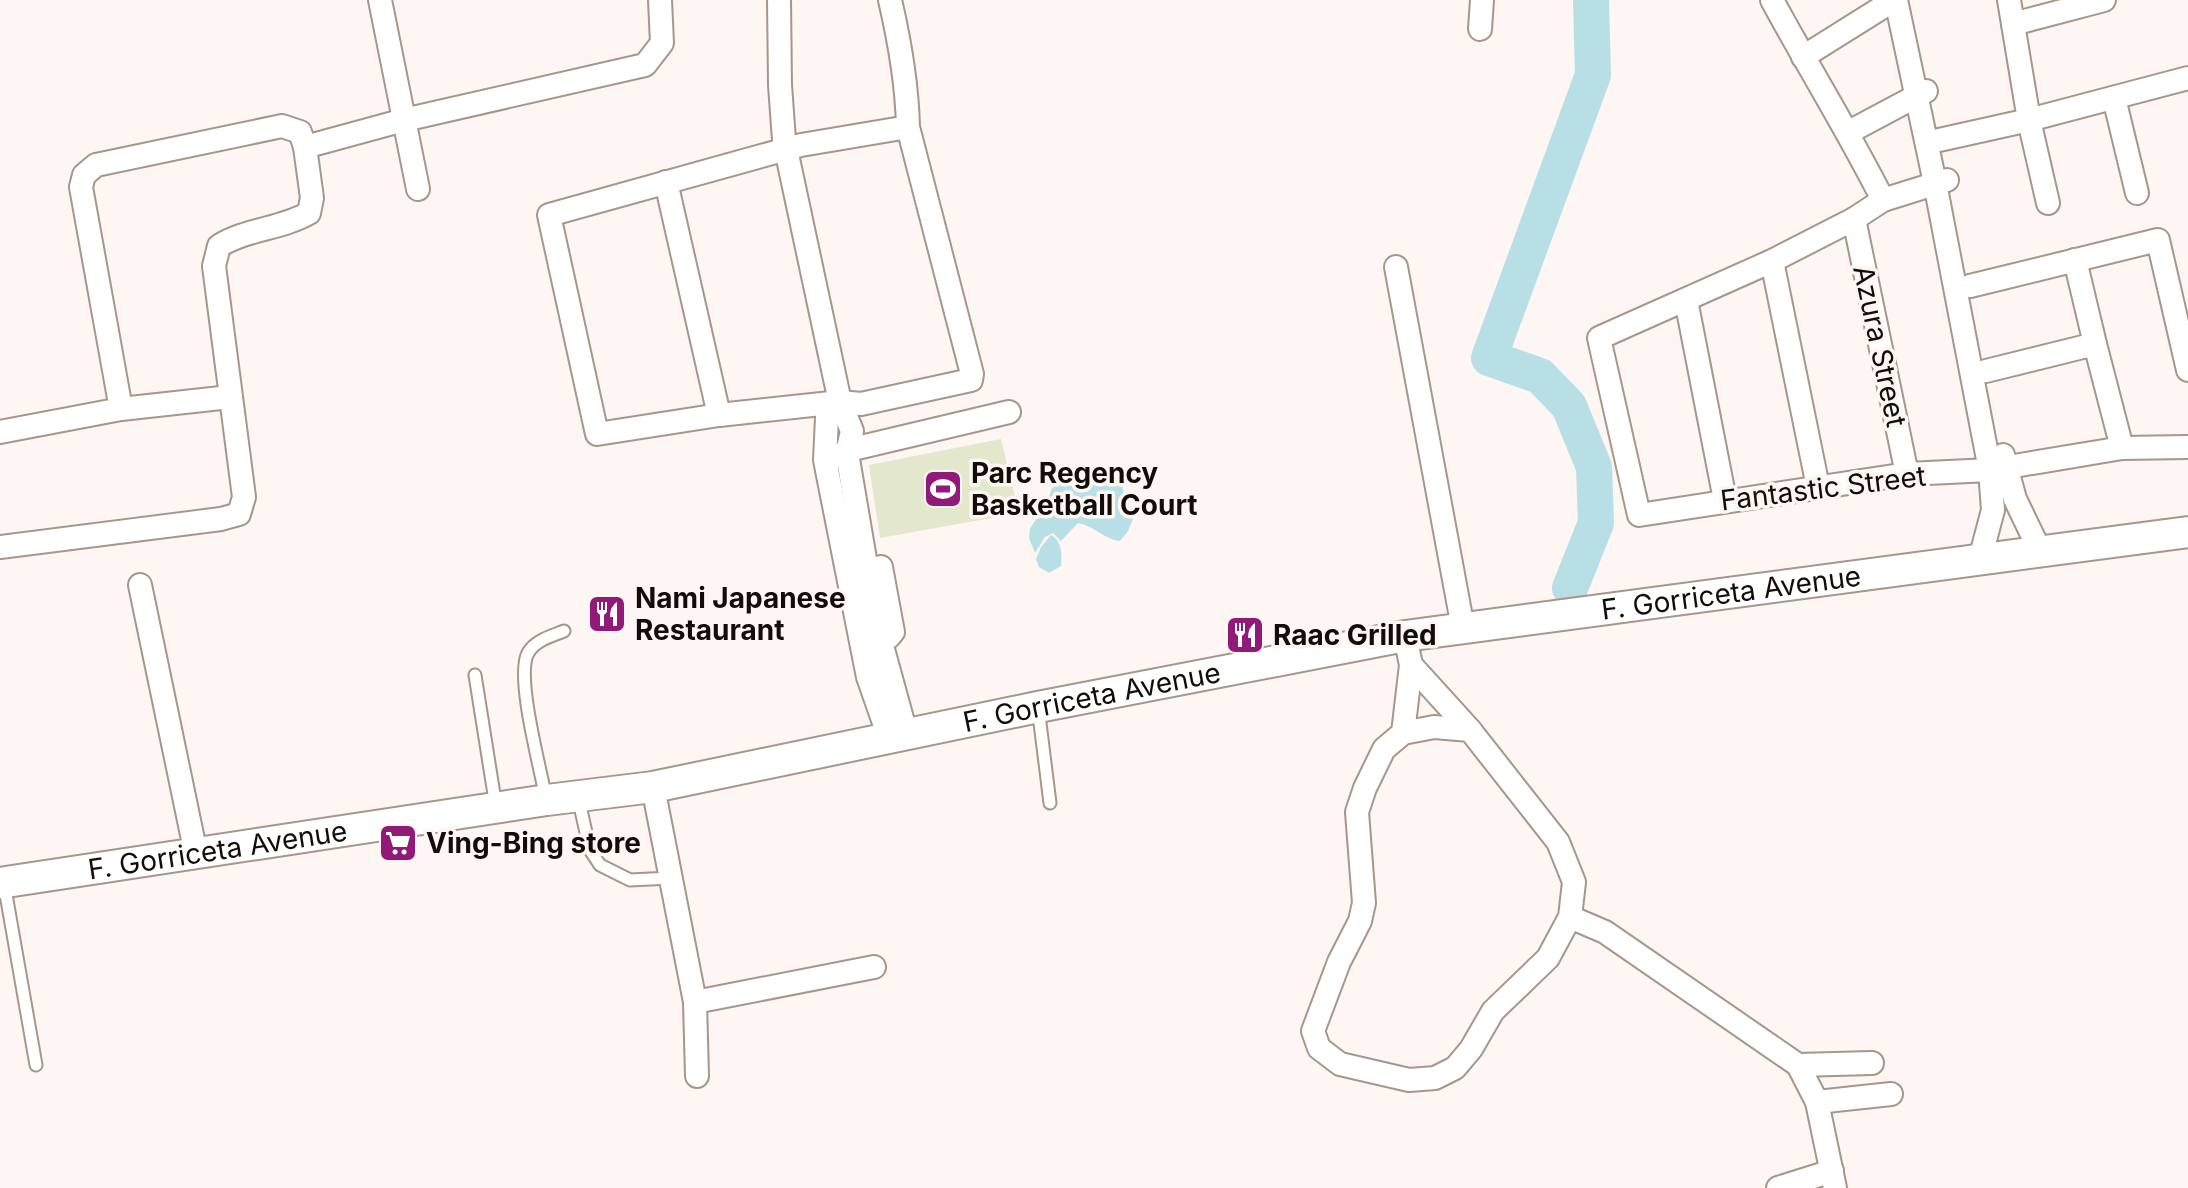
<svg xmlns="http://www.w3.org/2000/svg" width="2188" height="1188" viewBox="0 0 2188 1188" font-family="Inter,sans-serif">
  <style>
    .green { fill: #e3e7cc }
    .water { fill: #b8dfe5 }
    .lines { fill: none; stroke-linecap: round; stroke-linejoin: round }
    .river { stroke: #b8dfe5; stroke-width: 36 }
    .service-casing { stroke: #a6968c; stroke-width: 15 }
    .minor-casing { stroke: #a6968c; stroke-width: 26 }
    .secondary-casing { stroke: #a6968c; stroke-width: 34 }
    .service { stroke: #fff; stroke-width: 11 }
    .minor { stroke: #fff; stroke-width: 22 }
    .secondary { stroke: #fff; stroke-width: 30 }
    .labels { text-anchor: middle; stroke-width: 7; stroke-linejoin: round; paint-order: stroke }
    .street-label { font-size: 28px; fill: #130d0a; stroke: #fdf6f2 }
    .poi-label { font-size: 28px; font-weight: bold; fill: #130d0a; stroke: #fdf6f2; text-anchor: start }
  </style>
  <rect width="100%" height="100%" fill="#fdf6f2"/>
  <!-- green -->
  <polygon class="green" points="1001,439 1019,513 880,538 869,465"/>
  <!-- water -->
  <g class="water">
    <path d="M1107 472 1122 483 1125 503 1135 514 1128 531 1120 541C1106 540 1094 526 1078 523L1061 541 1053 533 1045 537 1035 553 1029 538 1030 528 1046 506 1052 488 1060 481 1086 480Z"/>
    <path d="M1051 535C1062 541 1062 555 1061 566L1049 573 1039 567 1036 559 1041 547Z"/>
  </g>
  <g class="lines">
    <!-- river -->
    <polyline class="river" points="1570,588 1596,523 1594,467 1569,406 1540,376 1489,358 1593,75 1591,0"/>
    <!-- service casing -->
    <g class="service-casing">
      <g id="service">
        <polyline points="475,675 496,807"/>
        <polyline points="1038,707 1050,803"/>
        <polyline points="578,797 590,850 600,865 630,880 671,878"/>
        <path d="M546 799C541 770 515 676 528 653 535 640 552 636 564 631"/>
        <polyline points="4,883 36,1065"/>
      </g>
    </g>
    <!-- minor casing -->
    <g class="minor-casing">
      <g id="minor">
        <polyline points="380,0 418,189"/>
        <polyline points="779,0 780,85 784,140 840,402 852,431 847,453 876,624 906,733"/>
        <path d="M890 0C900 43 907 83 908 127L972 374 971 380 861 404 840 402 719 415 597 434 549 215 801 145 908 127"/>
        <path d="M1772 0C1808 67 1849 132 1883 200"/>
        <polyline points="1896,0 1935,183 1990,470 1993,510 1980,559"/>
        <polyline points="2009,0 2029,120 2048,203"/>
        <polyline points="2013,24 2104,0"/>
        <polyline points="1480,29 1482,0"/>
        <polyline points="1803,57 1894,0"/>
        <polyline points="2114,98 2137,193"/>
        <polyline points="1849,132 1926,91"/>
        <polyline points="1939,140 2029,120 2188,78"/>
        <polyline points="1947,180 1883,200 1854,219 1772,261 1599,338 1639,515 1907,474 1990,470 2122,448 2188,447"/>
        <polyline points="666,182 719,415"/>
        <polyline points="1854,219 1907,474"/>
        <polyline points="2075,260 2095,344"/>
        <polyline points="1772,261 1818,487"/>
        <polyline points="1396,267 1463,628"/>
        <polyline points="1970,286 2158,240 2188,370"/>
        <polyline points="1686,300 1725,500"/>
        <polyline points="1986,371 2095,344 2122,448"/>
        <polyline points="840,402 827,417 825,460 868,677 889,737"/>
        <polyline points="121,409 230,397"/>
        <polyline points="0,432 121,409 81,187 84,175 96,165 282,126 300,132 305,147 404,120 645,65 662,43 660,0"/>
        <polyline points="2003,455 2015,499 2040,551"/>
        <polyline points="836,456 857,448 1009,412"/>
        <path d="M0 547 221 519 239 514 244 497 214 266 219 246C246 229 281 229 309 213L312 198 305 147"/>
        <polyline points="140,585 196,854"/>
        <polyline points="873,641 889,637 893,632 881,567"/>
        <polyline points="1411,665 1470,730"/>
        <polyline points="1403,733 1434,727 1470,730 1558,842 1574,882 1570,917 1548,958 1493,1011 1471,1049 1455,1068 1435,1078 1409,1080 1340,1064 1319,1048 1313,1031 1339,962 1360,921 1364,903 1357,812 1365,788 1384,749 1403,733 1411,665 1405,636"/>
        <polyline points="653,787 695,1002 697,1076"/>
        <polyline points="1570,917 1605,932 1798,1065 1817,1102 1835,1188"/>
        <polyline points="695,1002 874,967"/>
        <polyline points="1798,1065 1872,1063"/>
        <polyline points="1817,1102 1891,1094"/>
        <polyline points="1778,1188 1832,1171"/>
      </g>
    </g>
    <!-- secondary casing -->
    <g class="secondary-casing">
      <g id="secondary">
        <path id="s1" d="M0 883 547 800 653 787 1038 707 1405 636 2188 532"/>
      </g>
    </g>
    <!-- service -->
    <use href="#service" class="service"/>
    <!-- minor -->
    <use href="#minor" class="minor"/>
    <!-- secondary -->
    <use href="#secondary" class="secondary"/>
  </g>
  <!-- icons -->
  <defs>
    <g id="stadium-square" transform="scale(2)"><rect x="-9" y="-9" width="18" height="18" rx="4" fill="#911a78" stroke="#fdf6f2"/><path d="M0-5a6.5 5 0 1 0 0 10a6.5 5 0 1 0 0-10ZM-3.5-1.8h7v3.6h-7Z" fill="#fff"/></g>
    <g id="restaurant-square" transform="scale(2)"><rect x="-9" y="-9" width="18" height="18" rx="4" fill="#911a78" stroke="#fdf6f2"/><path d="M-5-6h1v4h1v-4h1v4h1v-4h1v5L-1.5 .5V6h-2V.5L-5-1ZM5-6V6H3V1.5H1.5Q1.5-4 5-6Z" fill="#fff"/></g>
    <g id="supermarket-square" transform="scale(2)"><rect x="-9" y="-9" width="18" height="18" rx="4" fill="#911a78" stroke="#fdf6f2"/><path d="M-6-5.5h2.5l.6 2H6L4.5 2H-2.5L-4.4-4H-6ZM-1.5 3.2a1.3 1.3 0 1 0 .1 0ZM3 3.2a1.3 1.3 0 1 0 .1 0Z" fill="#fff"/></g>
  </defs>
  <g fill-rule="evenodd">
    <use href="#stadium-square" x="943" y="489"/>
    <use href="#restaurant-square" x="607" y="614"/>
    <use href="#restaurant-square" x="1245" y="635"/>
    <use href="#supermarket-square" x="398" y="843"/>
  </g>
  <g class="labels">
    <!-- street labels -->
    <g class="street-label">
      <text transform="translate(1880 346) rotate(78)" y="10">Azura Street</text>
      <text transform="translate(1823 488) rotate(-7)" y="10">Fantastic Street</text>
      <text dy="10" stroke="none"><textPath href="#s1" startOffset="1756">F. Gorriceta Avenue</textPath></text>
      <text dy="10" stroke="none"><textPath href="#s1" startOffset="1108">F. Gorriceta Avenue</textPath></text>
      <text dy="10" stroke="none"><textPath href="#s1" startOffset="220">F. Gorriceta Avenue</textPath></text>
    </g>
    <!-- poi labels -->
    <g class="poi-label">
      <text x="971" y="483">Parc Regency<tspan x="971" dy="32">Basketball Court</tspan></text>
      <text x="635" y="608">Nami Japanese<tspan x="635" dy="32">Restaurant</tspan></text>
      <text x="1273" y="645">Raac Grilled</text>
      <text x="426" y="853">Ving-Bing store</text>
    </g>
  </g>
</svg>
